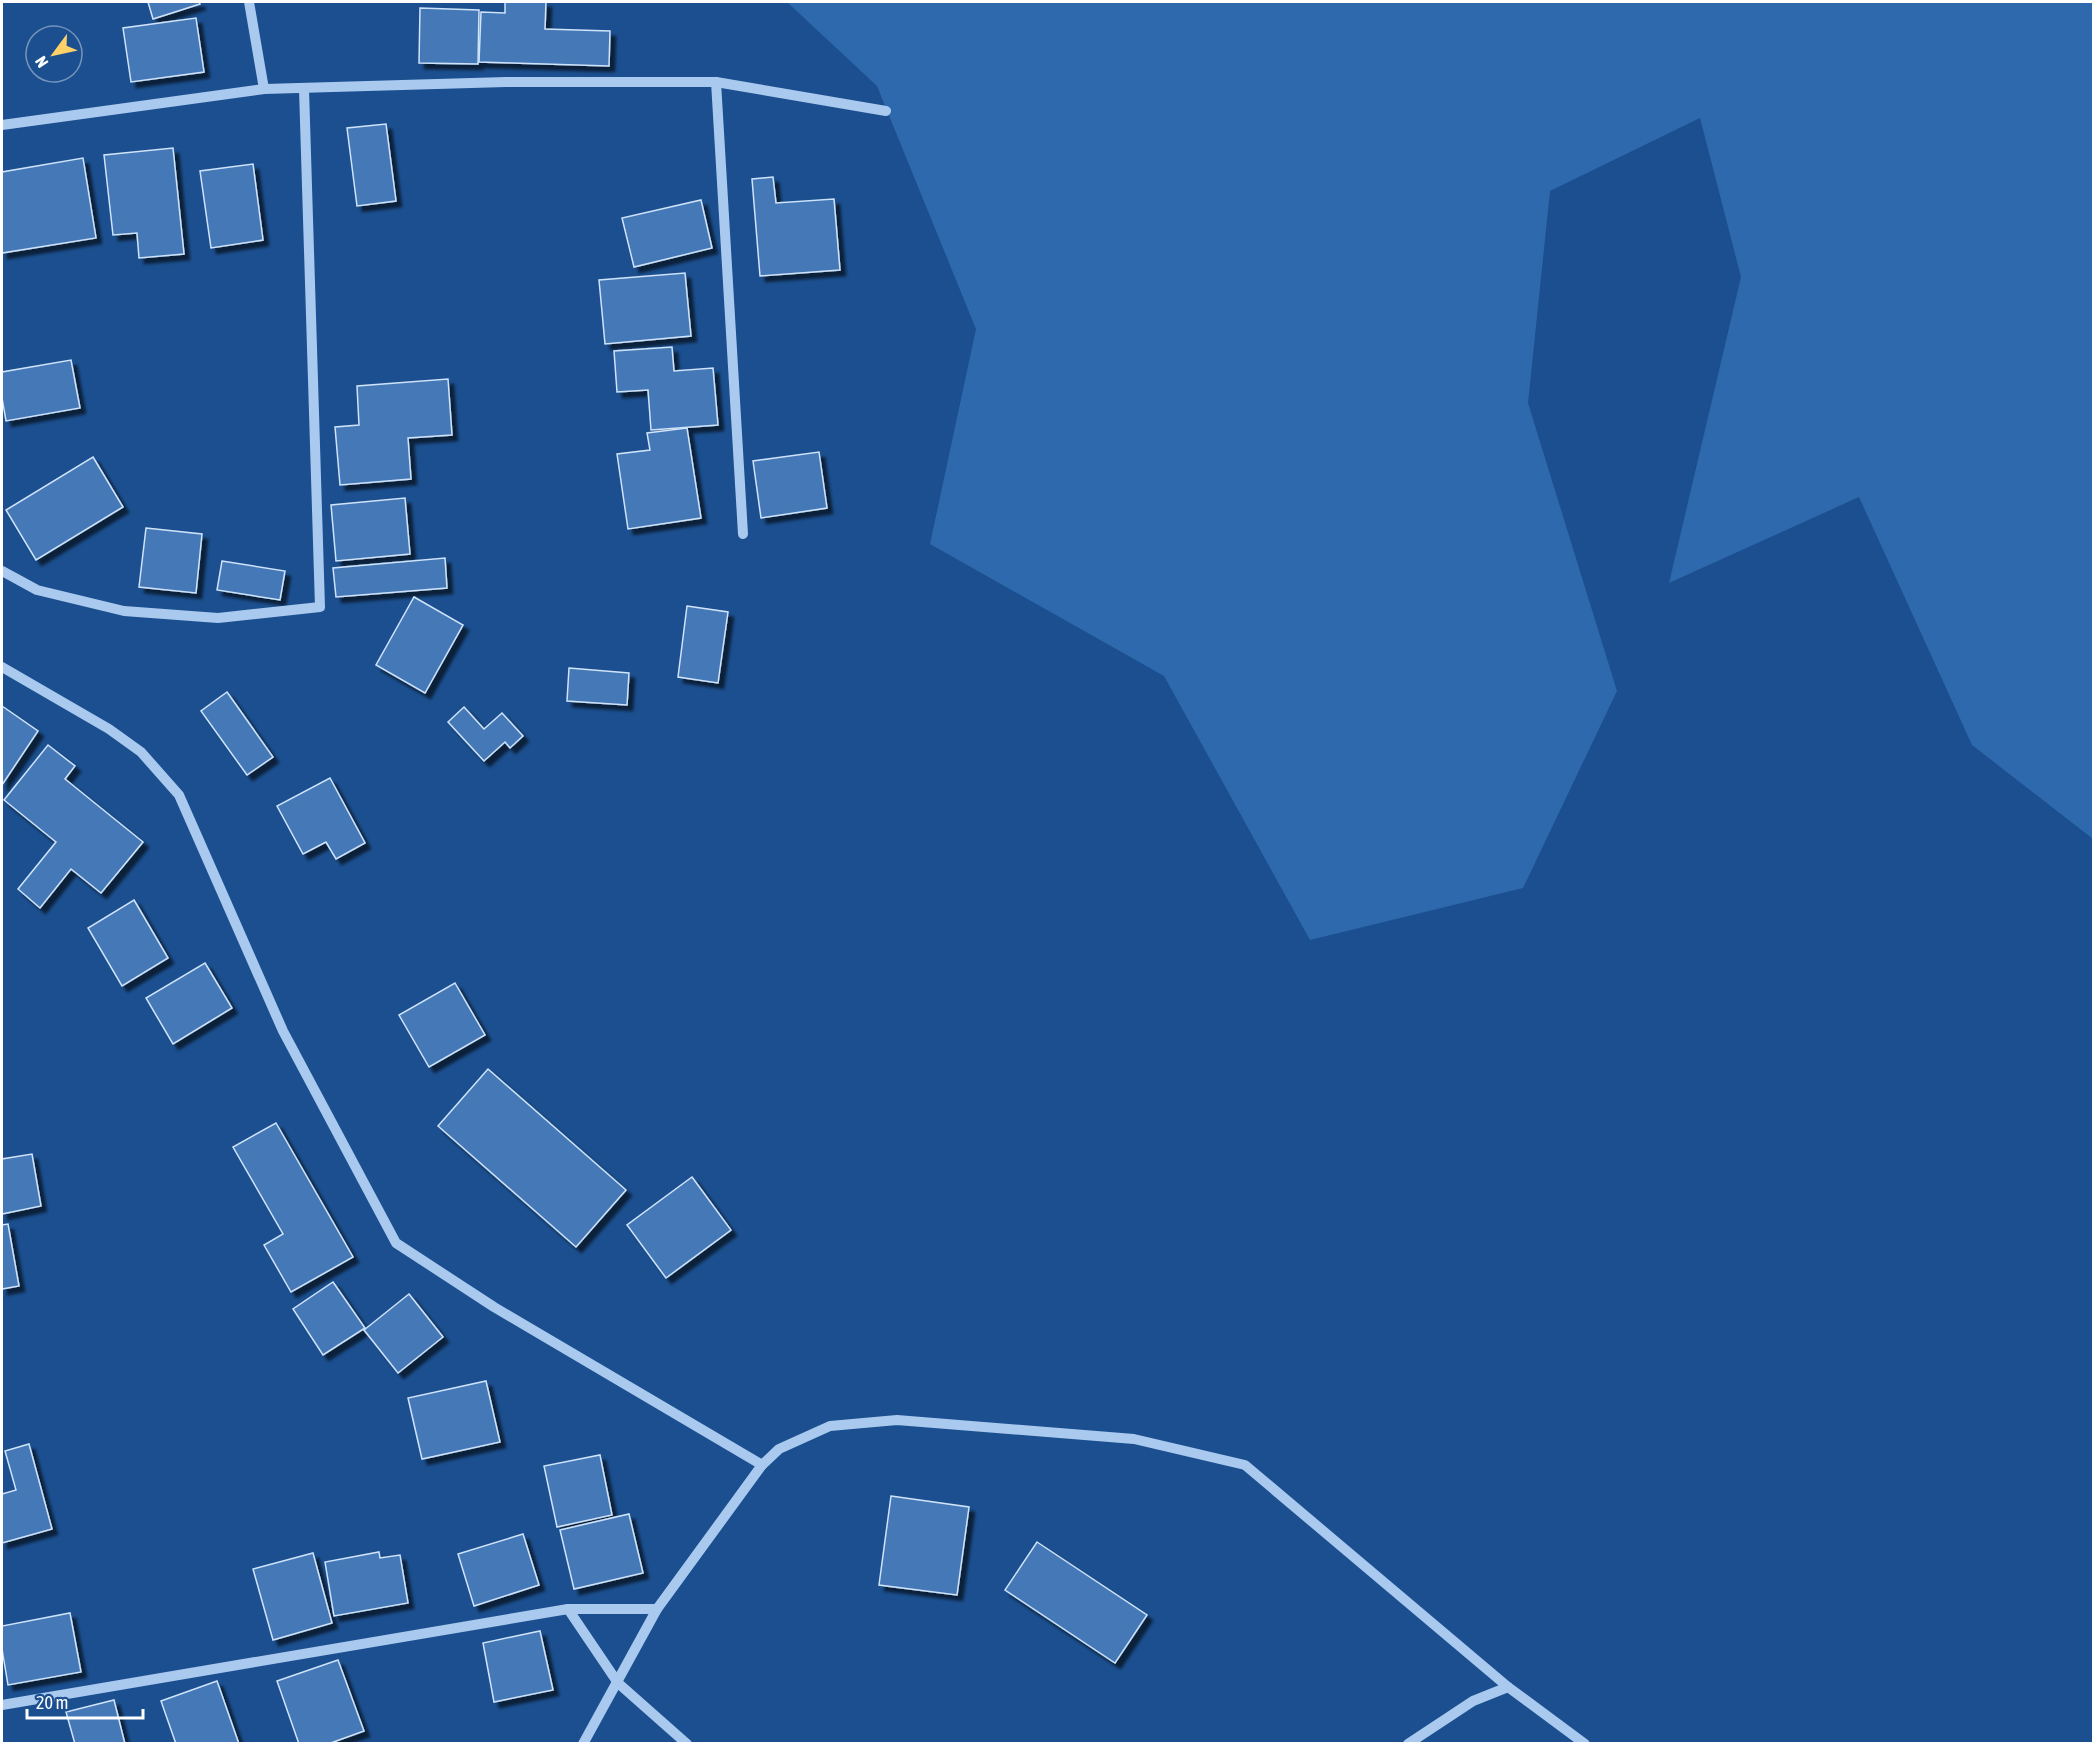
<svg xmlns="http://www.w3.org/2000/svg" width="2095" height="1745" viewBox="0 0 2095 1745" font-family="'Asap Condensed',sans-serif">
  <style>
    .green { fill: #2e69ad }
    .building { fill: #4478b7; stroke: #cfe3fa; stroke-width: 1.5; filter: url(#shadow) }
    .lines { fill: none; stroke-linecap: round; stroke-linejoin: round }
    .minor { stroke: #a9c9ee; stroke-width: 10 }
  </style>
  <defs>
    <filter id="shadow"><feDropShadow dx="5.5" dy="5.5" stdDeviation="1.5" flood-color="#0009"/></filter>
  </defs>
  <rect width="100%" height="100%" fill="#1b4f8f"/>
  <!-- green -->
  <polygon class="green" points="787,2 2093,2 2093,839 1972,745 1859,497 1669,583 1741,277 1700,118 1550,191 1528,403 1617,691 1523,888 1310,940 1164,676 930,544 976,329 877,86"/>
  <!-- building -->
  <g class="building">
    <polygon points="148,2 199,2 200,4 153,19"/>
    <polygon points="505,2 546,2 545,29 610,31 609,66 479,62 481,12 505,13"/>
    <polygon points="420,8 479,10 478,64 419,63"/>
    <polygon points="196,18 204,72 131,82 123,28"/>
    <polygon points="386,124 396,201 357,206 347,128"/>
    <polygon points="173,148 184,254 139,258 137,233 113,235 104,155"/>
    <polygon points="83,158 96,238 2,253 2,172"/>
    <polygon points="253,164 263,240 211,248 200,171"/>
    <polygon points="773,177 776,203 834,199 840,270 760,276 752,179"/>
    <polygon points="701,200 712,248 634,267 622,218"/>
    <polygon points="685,273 691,336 605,344 599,280"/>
    <polygon points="672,347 674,371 713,368 718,425 651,430 648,390 617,392 614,351"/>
    <polygon points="71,360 80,408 6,421 2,398 2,372"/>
    <polygon points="448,379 452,435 408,438 411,479 340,485 335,427 359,425 357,386"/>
    <polygon points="687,428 701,518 628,529 617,454 650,450 647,433"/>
    <polygon points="819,452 827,508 761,518 753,461"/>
    <polygon points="93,457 123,507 36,560 6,510"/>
    <polygon points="405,498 410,554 336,561 331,505"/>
    <polygon points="146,528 202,534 196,593 139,587"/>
    <polygon points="445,558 447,588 336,597 333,568"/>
    <polygon points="222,561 285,571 280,600 217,590"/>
    <polygon points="414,597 463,625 425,693 376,665"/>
    <polygon points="687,606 728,612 718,683 678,677"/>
    <polygon points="569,668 629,673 627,705 567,701"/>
    <polygon points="227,692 273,757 247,775 201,711"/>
    <polygon points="2,706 38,731 2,785"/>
    <polygon points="464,707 484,729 502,713 523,736 510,748 505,742 484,761 448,722"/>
    <polygon points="48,745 75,766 65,779 143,842 101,893 71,869 40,908 18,889 56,842 4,800"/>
    <polygon points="330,778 365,843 336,859 326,842 303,854 277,806"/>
    <polygon points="134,900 168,958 122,986 88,928"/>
    <polygon points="205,963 232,1008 173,1044 146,998"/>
    <polygon points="455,983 485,1035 429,1067 399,1015"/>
    <polygon points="488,1069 626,1190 576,1247 438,1126"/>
    <polygon points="276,1123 353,1257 291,1292 264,1245 283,1234 233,1147"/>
    <polygon points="32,1154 41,1206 2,1214 2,1159"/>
    <polygon points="692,1177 731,1230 666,1278 627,1225"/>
    <polygon points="8,1224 19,1286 2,1289 2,1225"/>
    <polygon points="333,1282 365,1328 323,1355 293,1309"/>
    <polygon points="409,1294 443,1337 398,1373 364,1330"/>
    <polygon points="486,1381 500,1442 422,1459 408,1398"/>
    <polygon points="29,1444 52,1529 2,1543 2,1494 16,1490 5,1451"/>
    <polygon points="600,1455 612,1515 557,1527 544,1466"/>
    <polygon points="891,1496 969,1507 957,1595 879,1585"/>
    <polygon points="629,1514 643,1573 574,1589 560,1530"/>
    <polygon points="523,1534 539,1585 474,1606 458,1554"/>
    <polygon points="1037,1542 1147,1615 1115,1663 1005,1590"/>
    <polygon points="379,1552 380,1558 400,1555 408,1603 334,1616 325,1562"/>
    <polygon points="313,1553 332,1623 273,1640 253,1569"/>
    <polygon points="70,1613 81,1672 8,1685 2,1649 2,1626"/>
    <polygon points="540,1631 553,1690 494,1702 483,1643"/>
    <polygon points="338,1660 364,1731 328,1744 299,1744 277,1681"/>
    <polygon points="217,1681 239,1744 176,1744 161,1701"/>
    <polygon points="114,1700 125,1744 75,1744 66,1712"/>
  </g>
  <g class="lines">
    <!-- minor -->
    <g class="minor">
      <polyline points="249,2 264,89"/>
      <polyline points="716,82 743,534"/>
      <polyline points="2,125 264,89 506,82 716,82 886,111"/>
      <polyline points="2,571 37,590 124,611 218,618 320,607 304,89"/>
      <polyline points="2,667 109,729 141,752 179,795 283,1031 396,1243 494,1307 762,1465 779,1449 830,1426 897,1420 1134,1439 1245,1465 1508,1687 1585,1744"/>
      <polyline points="568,1609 618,1683 687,1744"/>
      <polyline points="2,1705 568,1609 657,1609"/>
      <polyline points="583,1744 657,1609 762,1465"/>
      <polyline points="1408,1744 1473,1701 1508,1687"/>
    </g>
  </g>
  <!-- border -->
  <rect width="2095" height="1745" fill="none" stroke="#ffffff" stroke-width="6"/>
  <!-- north arrow -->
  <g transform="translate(54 54) rotate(237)"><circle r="28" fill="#1b4f8f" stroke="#7695bc" stroke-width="1.5"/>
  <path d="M0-4.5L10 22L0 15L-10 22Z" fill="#ffd166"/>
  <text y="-9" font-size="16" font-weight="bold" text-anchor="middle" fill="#ffffff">N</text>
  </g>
  <!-- scale -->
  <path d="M27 1709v9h116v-9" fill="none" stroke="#ffffff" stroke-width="3"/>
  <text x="36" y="1709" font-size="18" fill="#ffffff" stroke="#1b4f8f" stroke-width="4.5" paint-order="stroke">20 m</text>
</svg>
